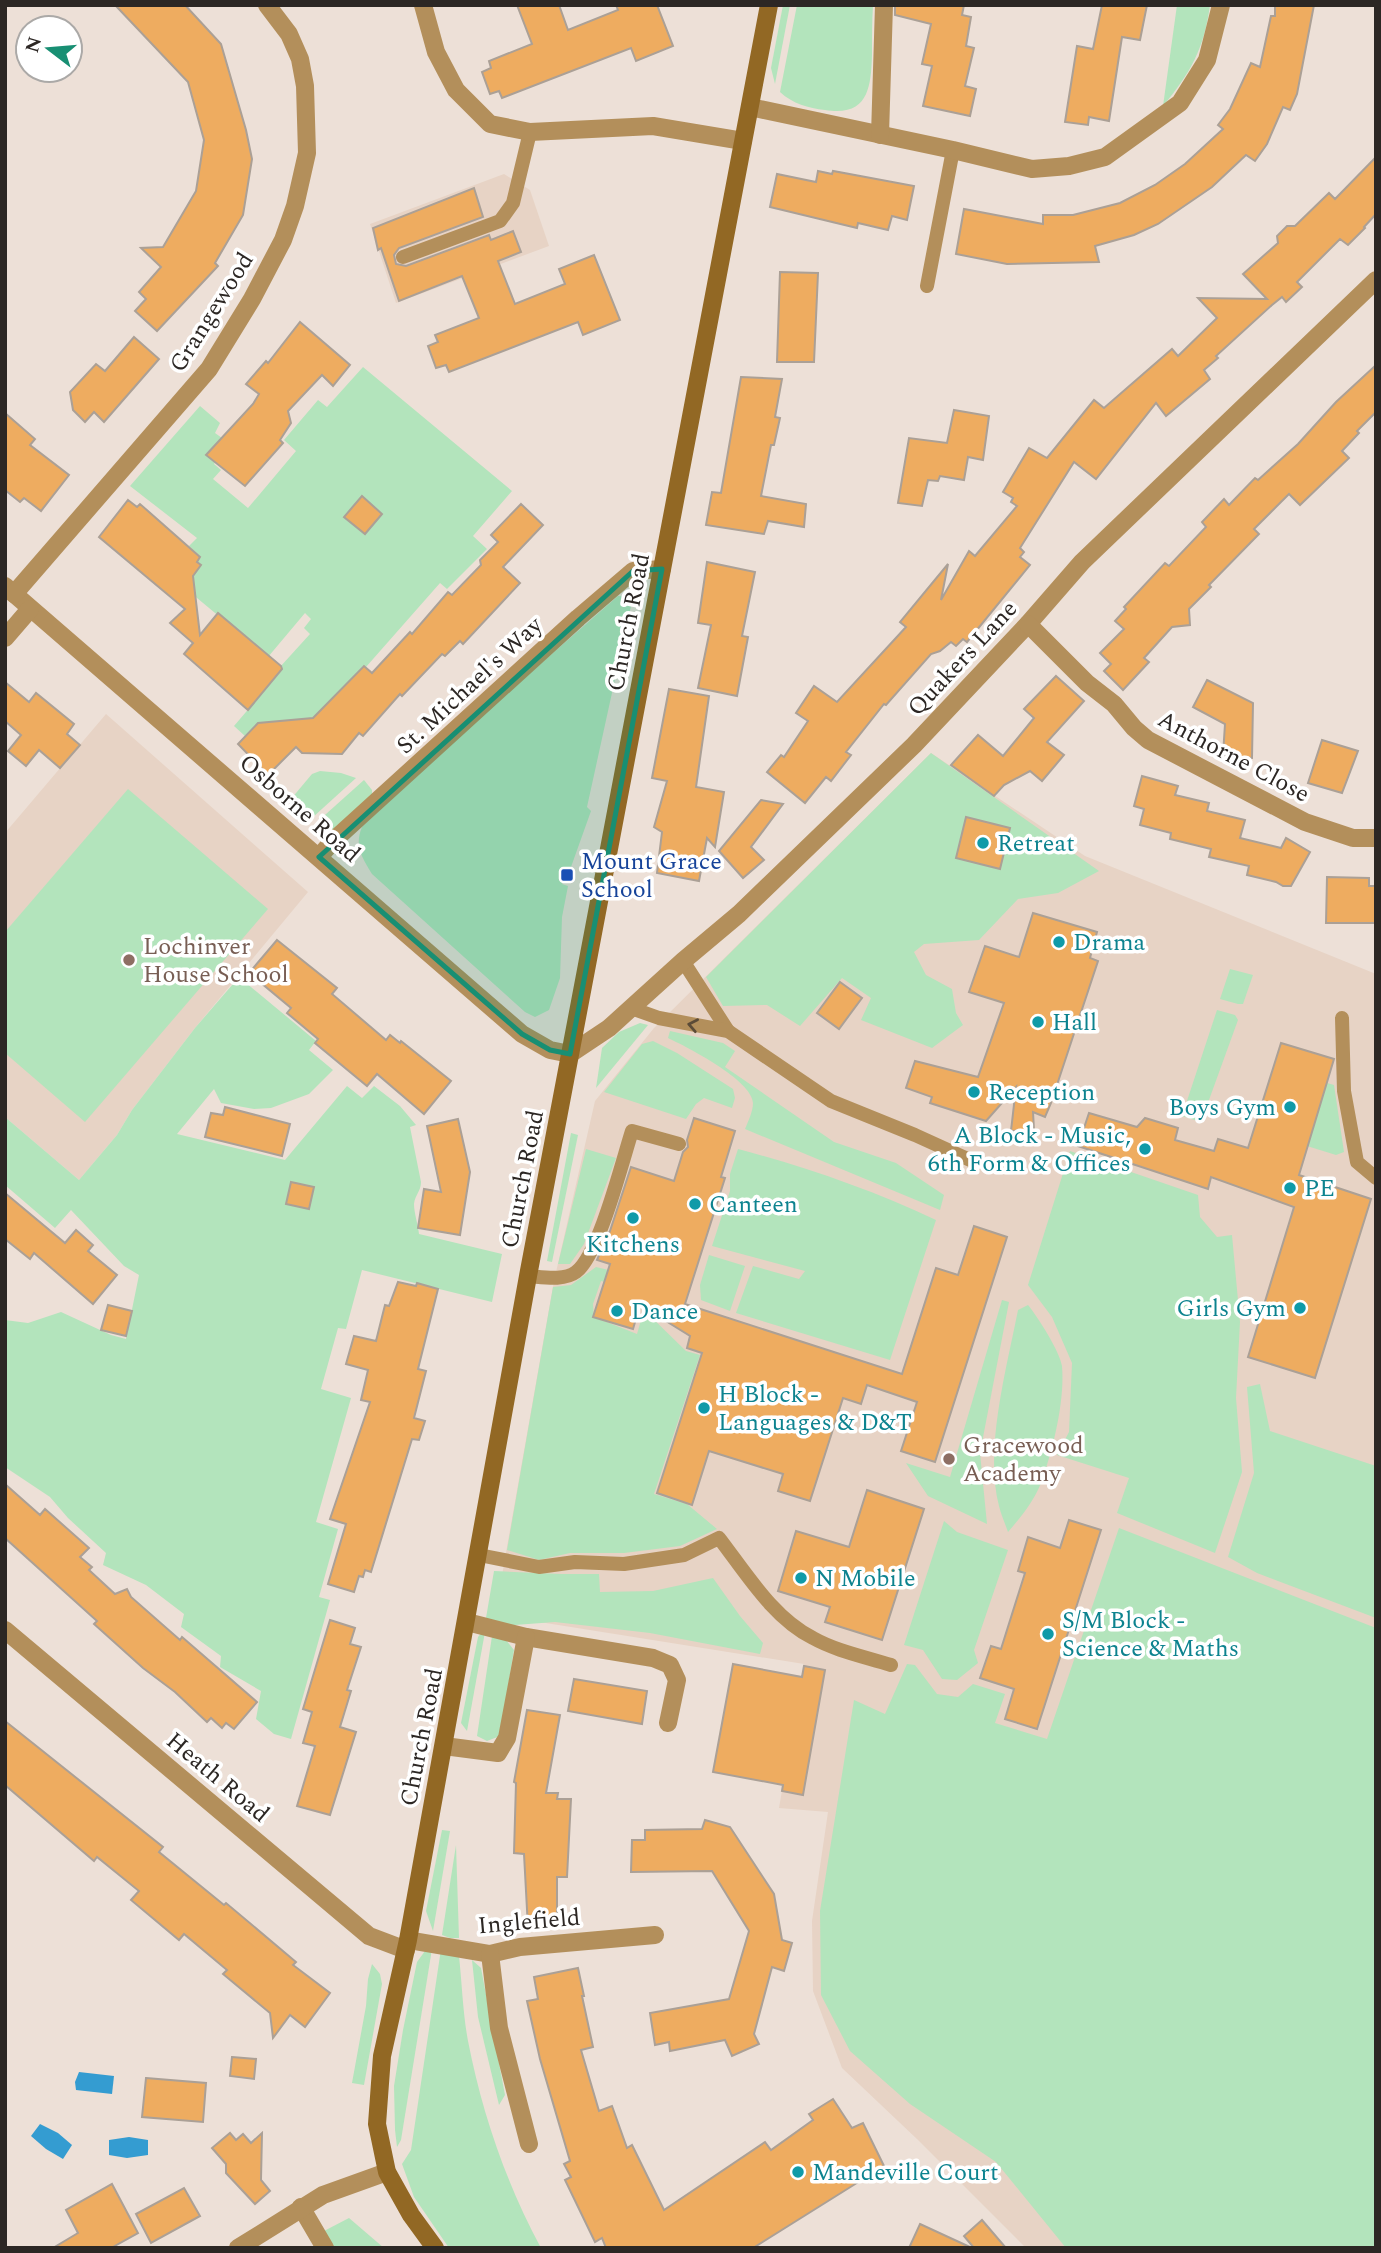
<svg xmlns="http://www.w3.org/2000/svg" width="1381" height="2253" viewBox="0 0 1381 2253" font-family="Spectral,serif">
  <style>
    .built { fill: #e7d3c5 }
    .green { fill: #b3e4bc }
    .water { fill: #349cd1 }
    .building { fill: #eeac60; stroke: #aba096; stroke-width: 2 }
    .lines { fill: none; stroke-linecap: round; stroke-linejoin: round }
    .lane { stroke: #b38f5b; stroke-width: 14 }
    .street { stroke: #b38f5b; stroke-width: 18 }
    .secondary { stroke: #926824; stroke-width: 18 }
    .oneway { stroke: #5b4b37 }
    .marked { fill: #188f73; fill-opacity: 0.2; stroke: #188f73; stroke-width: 5; stroke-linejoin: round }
    .culture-dot { fill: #0f9aa8; stroke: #fff; stroke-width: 2.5 }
    .transit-dot { fill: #1a4fb4; stroke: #fff; stroke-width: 2.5 }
    .education-dot { fill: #8d6e63; stroke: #fff; stroke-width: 2.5 }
    .labels { text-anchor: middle; stroke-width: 7; stroke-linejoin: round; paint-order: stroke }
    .street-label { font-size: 24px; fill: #2c2724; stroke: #fff }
    .culture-label { font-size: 24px; fill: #0d838f; stroke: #fff; text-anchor: start }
    .transit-label { font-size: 24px; fill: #164399; stroke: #fff; text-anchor: start }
    .education-label { font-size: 24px; fill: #785e54; stroke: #fff; text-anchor: start }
  </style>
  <rect width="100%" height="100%" fill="#ede0d7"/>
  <!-- built -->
  <g class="built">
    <polygon points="504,174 530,190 549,246 396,303 370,224"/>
    <polygon points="106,714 308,892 195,1028 132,1110 117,1135 79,1180 5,1117 5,833"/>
    <polygon points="931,753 1085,856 1376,974 1376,2248 1026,2248 917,2139 842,2068 813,1991 812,1921 828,1812 779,1808 804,1664 495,1615 554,1281 595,1101 654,1028"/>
  </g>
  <!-- green -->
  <g class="green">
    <polygon points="783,5 790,5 775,84 771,68"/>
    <path d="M797 5H873C872 22 872 38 872 55 871 88 868 117 825 110 808 108 793 104 780 92Z"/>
    <path d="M1177 5H1210C1204 49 1191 72 1163 106Z"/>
    <polygon points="363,367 512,491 473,536 487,549 447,589 440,583 366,667 363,666 344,687 327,710 323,707 305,728 250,732 245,736 234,726 282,670 280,667 310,634 304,628 311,619 305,613 268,657 191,593 193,576 201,565 197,562 200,556 189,546 197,538 130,486 200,406 220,423 215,433 222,438 226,448 214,464 221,470 213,479 248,508 296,451 284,440 318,400 327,407"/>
    <path d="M618 596 633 597 587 807 591 811 571 867H566L562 884 568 886 562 917 560 978 549 1010 535 1017 525 1012 372 874C362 857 354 846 362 827L487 711Z"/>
    <polygon points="931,753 1099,871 1058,893 1018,899 979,940 924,944 914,952 926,975 952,989 956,1013 963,1025 932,1048 861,1020 871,998 842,978 800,1026 767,1005 723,1006 706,977"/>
    <polygon points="320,771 341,773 356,778 312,818 291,799 312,774"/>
    <polygon points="364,780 372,790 372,797 333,832 326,832 316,823"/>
    <polygon points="128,789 268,909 85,1122 5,1053 5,932"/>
    <polygon points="1230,969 1253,975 1243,1004 1238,1004 1220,999"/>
    <path d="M239 977 316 1041 309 1050 333 1070 309 1094 271 1108 254 1109 221 1103 214 1089 177 1134 285 1160 347 1086 362 1098 374 1086 400 1106 416 1125 410 1127 421 1182C421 1191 415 1195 414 1204 414 1213 418 1224 419 1234L502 1254 492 1302 362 1270 346 1329 338 1328 321 1389 351 1398 316 1522 338 1529 319 1597 330 1600 291 1739 274 1734 256 1719 261 1691 220 1667 221 1656 181 1627 184 1614 146 1585 103 1565 106 1553 68 1518 50 1497 5 1467V1320L28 1323 61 1312 111 1335 126 1339 139 1275 124 1266 71 1210 55 1228 5 1185V1117L79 1180 117 1135 132 1110 195 1028Z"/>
    <polygon points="1217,1010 1235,1015 1238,1020 1201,1122 1182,1116"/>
    <polygon points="640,1023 648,1025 596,1088 602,1048 619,1032"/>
    <path d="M670 1031 723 1043 735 1051 725 1067 834 1142 896 1163 944 1195 940 1210 745 1129C748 1122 753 1111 753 1103 752 1080 687 1047 668 1038Z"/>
    <polygon points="653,1041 677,1053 733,1089 735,1098 732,1108 704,1098 696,1104 686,1119 604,1092 642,1044"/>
    <polygon points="1327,1083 1334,1085 1344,1152 1336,1155 1307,1146"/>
    <polygon points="571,1133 578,1135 552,1262 547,1261"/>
    <polygon points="586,1149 616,1158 584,1244 570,1264 558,1264"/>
    <path d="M738 1149C806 1167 872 1190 936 1220L890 1360 736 1313 753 1266 799 1279 805 1271 712 1246 730 1191V1174Z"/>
    <polygon points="1070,1151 1198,1195 1200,1217 1217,1237 1232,1235 1240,1322 1236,1398 1242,1472 1215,1553 1117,1513 1129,1478 1057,1455 1069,1432 1072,1363 1052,1317 1028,1285"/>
    <polygon points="709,1255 745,1266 730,1311 701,1300 700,1285"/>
    <polygon points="596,1267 630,1275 626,1288 601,1281 593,1304 594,1317 637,1334 644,1310 686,1351 700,1355 654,1494 687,1504 717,1529 680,1546 624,1553 570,1553 539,1560 507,1550 553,1287 571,1285"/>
    <polygon points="1002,1300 1009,1302 980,1453 987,1524 928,1496 906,1463 950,1477"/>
    <path d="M1028 1305C1038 1317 1060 1352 1062 1366 1065 1401 1053 1450 1041 1483 1034 1501 1021 1517 1008 1532 1005 1523 1001 1515 999 1506 984 1450 1007 1367 1018 1310Z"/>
    <polygon points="1260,1384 1270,1431 1376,1466 1376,1618 1257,1573 1228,1557 1254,1473 1247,1387"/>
    <polygon points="944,1521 957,1532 1008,1550 974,1650 978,1663 957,1680 942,1679 923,1650 904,1645"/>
    <polygon points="1119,1528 1376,1628 1374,2248 1066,2248 996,2162 910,2104 850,2051 821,1995 820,1911 854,1700 885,1714 907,1664 915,1665 937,1694 958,1697 973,1684 1005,1694 995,1723 1047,1739"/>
    <polygon points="494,1571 561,1574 599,1574 600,1592 653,1591 713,1578 740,1616 763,1643 760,1654 650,1633 555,1622 501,1626 486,1618"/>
    <polygon points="482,1632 485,1632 467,1731 461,1723 478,1637"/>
    <polygon points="492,1636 506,1640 514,1650 500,1736 487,1741 477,1736"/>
    <polygon points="442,1830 450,1831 433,1931 426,1911"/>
    <polygon points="456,1845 459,1938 450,1938 442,1935"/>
    <polygon points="432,1949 401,2140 397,2147 395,2130 394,2086 403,2030 417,1962 425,1951"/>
    <path d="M441 1949 459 1956C462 1984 463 2014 468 2041 482 2113 506 2183 541 2248H449L414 2197 402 2164 411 2150Z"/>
    <polygon points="472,1960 481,1968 505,2095 499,2105 478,2017"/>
    <polygon points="372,1964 380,1974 382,1984 364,2085 352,2083 366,2006 368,1979"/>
    <polygon points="349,2218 384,2248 333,2248 324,2231"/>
  </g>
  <!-- water -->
  <g class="water">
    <polygon points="79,2072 114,2076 112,2094 76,2090 75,2082"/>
    <polygon points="40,2124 58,2133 72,2145 63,2159 46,2149 31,2136"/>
    <polygon points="129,2137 148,2140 148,2155 127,2158 109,2155 109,2140"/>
  </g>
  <!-- building -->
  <g class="building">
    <polygon points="115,5 185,5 221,44 246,130 252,159 243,215 215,263 218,266 157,331 135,311 146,299 139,292 161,267 141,248 163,247 196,191 204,140 188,82"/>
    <polygon points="517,5 559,5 568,30 618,10 616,5 657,5 673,46 636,61 631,48 502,98 499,91 490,94 482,72 491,68 489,61 532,44"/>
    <polygon points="895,5 964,5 962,15 971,17 966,46 974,48 965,86 976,89 970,116 923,106 932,66 922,64 931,24 895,15"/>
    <polygon points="1102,5 1147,5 1140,40 1122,37 1109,121 1089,117 1088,125 1065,122 1077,46 1093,49"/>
    <polygon points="1275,5 1314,5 1297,94 1290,110 1283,107 1267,144 1255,161 1246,155 1212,187 1158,224 1134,235 1095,246 1099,262 1007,264 956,254 964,209 1043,224 1043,215 1073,215 1120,203 1155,185 1185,164 1223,129 1218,125 1230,109 1251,63 1260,67 1271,16 1275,16"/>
    <polygon points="1376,157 1376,214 1364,227 1365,228 1348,245 1340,239 1297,282 1302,287 1286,302 1282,297 1272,305 1216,356 1218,358 1204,370 1210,379 1166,416 1156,403 1096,479 1074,462 1020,548 1024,552 1020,557 1030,565 967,642 963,639 956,646 951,642 940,651 931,654 886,705 884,704 846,752 851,755 831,781 826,777 805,803 767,772 781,755 784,757 808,721 796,713 814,686 837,702 906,627 900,622 948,564 941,600 969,551 975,556 1017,506 1011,502 1013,498 1003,492 1029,448 1047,458 1094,400 1104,408 1172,349 1178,356 1217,318 1198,298 1267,299 1243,274 1278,243 1277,236 1287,226 1295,226 1329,193 1335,199"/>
    <polygon points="818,171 832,174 833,171 914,186 907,220 892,216 888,230 858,223 857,228 770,207 777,174 816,182"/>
    <polygon points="474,188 483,217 399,248 394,255 396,264 406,266 489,235 491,240 513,231 521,252 498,261 515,304 565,284 559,269 594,255 620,320 583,335 578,322 449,372 446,365 436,368 428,346 438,342 435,335 479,318 462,276 399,301 381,248 378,250 373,228"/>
    <polygon points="780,272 818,273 814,362 777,362"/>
    <polygon points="300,322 350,365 333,386 322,375 288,411 291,423 280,440 283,443 245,486 206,455 253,404 259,394 246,384 266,361 268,363"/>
    <polygon points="134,337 159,359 104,422 94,412 85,422 73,410 70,392 96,364 105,371"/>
    <polygon points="1376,365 1376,412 1357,431 1359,433 1342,451 1349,458 1300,505 1289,494 1254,529 1259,534 1209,585 1211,587 1189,609 1190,625 1172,627 1144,658 1149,662 1123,690 1104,671 1111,664 1100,653 1124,629 1115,621 1126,609 1124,607 1165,563 1169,566 1206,527 1202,522 1224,499 1229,505 1255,478 1258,480 1298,444 1336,402"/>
    <polygon points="741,377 782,379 775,417 780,418 774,445 771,445 761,496 806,504 804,527 768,521 764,534 706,525 712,492 721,493"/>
    <polygon points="954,410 989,416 983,460 968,457 964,480 940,476 938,481 928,480 922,506 898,503 909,438 947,443"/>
    <polygon points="5,413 35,439 30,445 69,475 41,511 24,498 20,502 5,490"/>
    <polygon points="362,496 382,514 365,534 344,517"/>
    <polygon points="128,500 137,507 140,504 200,557 197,562 201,565 193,576 200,635 218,613 281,666 282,669 248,710 184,654 193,643 170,623 185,609 99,537"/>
    <polygon points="521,504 543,525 503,567 520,583 463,644 460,641 445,656 442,654 402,696 400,694 363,736 359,733 342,754 302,753 296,747 268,775 238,744 258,723 313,718 364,666 372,673 410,632 412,634 448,592 452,595 481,565 480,560 498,542 491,535"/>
    <polygon points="707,562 755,572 742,636 748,637 737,696 698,688 711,625 698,623"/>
    <polygon points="1056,676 1084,701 1047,742 1064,755 1042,781 1030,771 1004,785 994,796 951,765 978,735 1003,756 1034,718 1024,709"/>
    <polygon points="1207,680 1253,703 1252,758 1223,755 1225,724 1193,707"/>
    <polygon points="5,682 29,702 36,693 74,724 67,734 80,745 60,768 39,750 26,766 8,751 21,735 5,721"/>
    <polygon points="669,689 709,696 696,787 724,792 715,847 707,838 699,881 657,873 662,832 654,827 667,781 652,778"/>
    <polygon points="1322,740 1358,751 1342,793 1308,783"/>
    <polygon points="1142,776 1178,786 1175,795 1209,803 1207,811 1245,820 1240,838 1281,848 1286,838 1310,852 1291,886 1283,886 1276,882 1247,875 1249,866 1209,857 1211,849 1170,839 1171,833 1140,825 1144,809 1134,806"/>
    <polygon points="761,800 783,804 751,847 764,860 743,878 719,851"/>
    <polygon points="966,817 1010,828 1000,869 956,858"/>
    <polygon points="1327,877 1369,878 1369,886 1376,886 1376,923 1326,923"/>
    <polygon points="1033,913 1097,932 1090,958 1098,961 1051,1103 1045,1117 1033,1112 1034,1130 1011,1131 1016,1087 986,1121 930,1103 932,1097 906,1088 915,1061 978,1077 1004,1003 969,992 985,946 1019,957"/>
    <polygon points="277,940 337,988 332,994 386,1040 390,1035 400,1043 401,1041 451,1081 424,1114 377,1074 367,1086 315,1043 318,1039 287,1013 291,1008 249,973"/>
    <polygon points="840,982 862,998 839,1029 817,1013"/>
    <polygon points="1281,1043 1334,1059 1299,1175 1371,1199 1315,1378 1248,1357 1294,1207 1211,1177 1208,1189 1078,1146 1089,1113 1137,1127 1145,1118 1178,1128 1175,1140 1214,1151 1218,1139 1248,1148"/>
    <polygon points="225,1107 290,1124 282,1156 205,1137 211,1113 223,1115"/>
    <polygon points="694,1118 735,1131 721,1177 725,1178 685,1304 902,1374 936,1268 958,1275 974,1226 1007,1237 935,1462 901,1451 917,1402 867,1385 861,1404 843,1398 810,1501 778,1491 783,1474 709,1451 692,1505 657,1493 702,1353 687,1348 690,1336 640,1305 633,1329 593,1317 610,1264 597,1260 610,1231 631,1167 674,1181 683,1152 688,1147 687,1140"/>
    <polygon points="458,1119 470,1172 460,1235 418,1228 424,1189 441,1192 427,1126"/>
    <polygon points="291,1182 314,1187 309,1209 286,1204"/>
    <polygon points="5,1193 65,1243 76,1230 93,1245 88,1251 117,1275 93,1304 34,1253 30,1259 5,1239"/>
    <polygon points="398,1282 416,1286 417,1283 438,1289 418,1369 426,1371 414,1418 425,1421 419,1440 412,1439 371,1572 365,1570 363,1577 359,1576 354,1592 328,1584 346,1524 330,1519 370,1402 361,1400 368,1370 346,1364 354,1336 376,1341 385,1305 389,1306"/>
    <polygon points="108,1305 132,1311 126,1336 101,1330"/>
    <polygon points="5,1484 40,1515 45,1509 89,1548 80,1557 92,1567 89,1570 115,1594 127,1589 131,1597 180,1640 182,1637 257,1702 234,1729 226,1723 222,1728 211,1718 207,1722 175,1692 143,1668 113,1641 94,1624 97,1621 5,1538"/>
    <polygon points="867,1490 924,1509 882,1640 825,1622 830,1607 778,1591 796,1531 849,1547"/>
    <polygon points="1069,1520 1101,1530 1037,1729 1005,1719 1014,1689 980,1678 991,1646 1001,1649 1025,1573 1018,1571 1028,1537 1060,1548"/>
    <polygon points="330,1620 355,1628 350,1644 361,1647 347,1690 351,1691 340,1727 356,1732 330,1815 297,1806 315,1746 303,1743 312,1712 303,1709"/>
    <polygon points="733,1664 802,1677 804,1666 825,1670 803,1795 782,1791 783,1785 713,1772"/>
    <polygon points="574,1679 647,1691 642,1724 568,1711"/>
    <polygon points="527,1710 560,1715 546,1793 558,1793 557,1799 571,1799 567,1877 557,1877 557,1927 528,1928 524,1854 514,1853 516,1783 514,1782"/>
    <polygon points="5,1721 163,1847 159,1852 224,1905 226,1903 296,1962 293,1965 330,1993 305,2027 290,2015 273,2038 270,2013 223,1974 227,1970 184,1934 179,1940 131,1900 139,1891 97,1857 94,1861 5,1785"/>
    <polygon points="705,1820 730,1827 774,1894 782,1940 792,1943 784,1971 772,1967 754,2034 759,2044 732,2056 725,2040 670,2051 669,2042 655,2045 650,2013 729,1999 749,1931 712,1871 631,1872 632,1840 645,1840 645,1830 702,1829"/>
    <polygon points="578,1968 584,1996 582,1996 593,2047 581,2050 599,2111 612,2106 627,2148 632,2145 664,2210 765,2142 771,2150 813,2120 809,2114 833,2099 852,2128 863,2123 884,2166 753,2248 606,2248 602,2238 595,2242 565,2180 571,2177 564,2164 570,2161 540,2059 527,2001 538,1999 534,1977"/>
    <polygon points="232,2057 256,2059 254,2079 230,2076"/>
    <polygon points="146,2078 206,2083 203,2122 142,2117"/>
    <polygon points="230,2133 236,2140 243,2134 251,2143 262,2133 261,2180 270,2191 255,2204 226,2173 226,2164 212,2148"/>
    <polygon points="112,2184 138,2233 111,2248 53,2248 78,2233 66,2210"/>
    <polygon points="184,2188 200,2216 151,2243 136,2214"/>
    <polygon points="982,2220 1006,2248 974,2248 964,2236"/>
    <polygon points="920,2224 972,2248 909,2248"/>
  </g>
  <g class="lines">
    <!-- lane -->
    <g class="lane">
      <polyline points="403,257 500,221 513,203 530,132"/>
      <polyline points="927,286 953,150"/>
      <polyline points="683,961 728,1031"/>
      <polyline points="631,1008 659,1018 728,1031 831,1101 915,1135 970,1160"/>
      <polyline points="1342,1018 1344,1091 1357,1162 1376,1178"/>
      <path d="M528 1276C543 1277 564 1281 576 1272 599 1255 622 1162 632 1131L679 1144"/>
      <path d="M479 1555 539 1567 575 1562 624 1564 684 1555 719 1538C746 1573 773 1618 813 1638 836 1651 866 1657 891 1665"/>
    </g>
    <!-- street -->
    <g class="street">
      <polyline points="423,5 436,52 456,90 490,124 530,132 653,126 743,141"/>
      <polyline points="750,107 953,150 1032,169 1069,166 1105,157 1180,103 1207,60 1221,5"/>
      <polyline points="880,135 884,5"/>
      <polyline points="5,586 522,1034 550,1050 570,1054 609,1028 683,961 739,914 914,745 1028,624 1082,562 1376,280"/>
      <polyline points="14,594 209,369 252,299 283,240 295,206 307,153 305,86 300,59 289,34 267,5"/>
      <polyline points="1028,624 1087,683 1114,704 1134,728 1148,740 1305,822 1353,838 1376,838"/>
      <polyline points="5,638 30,609"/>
      <polyline points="319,857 332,842 578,618 633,571 662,569"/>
      <polyline points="467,1622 526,1637 653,1658 670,1665 677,1680 668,1723"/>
      <polyline points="5,1630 369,1936 406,1950"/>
      <polyline points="444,1746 498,1753 507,1738 526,1637"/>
      <polyline points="408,1940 490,1954 520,1947 655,1935"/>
      <polyline points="490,1954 499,2028 529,2144"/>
      <polyline points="301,2207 325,2248"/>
      <polyline points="238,2248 323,2195 387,2172"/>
    </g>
    <!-- secondary -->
    <polyline class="secondary" points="435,2248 411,2215 387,2172 377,2124 382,2056 408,1940 528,1276 769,5"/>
  </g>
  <!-- one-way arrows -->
  <defs><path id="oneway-chevron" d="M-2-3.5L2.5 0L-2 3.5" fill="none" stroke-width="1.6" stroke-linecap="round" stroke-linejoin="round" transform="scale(1.75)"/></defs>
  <use class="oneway" href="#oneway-chevron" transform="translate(693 1025) rotate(-169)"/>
  <!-- marked area -->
  <path class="marked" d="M662 569 570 1054 550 1050 522 1034 319 857 633 571Z"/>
  <!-- markers -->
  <g class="culture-dot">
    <circle cx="983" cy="843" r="7"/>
    <circle cx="1059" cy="942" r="7"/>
    <circle cx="1038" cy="1022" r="7"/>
    <circle cx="974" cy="1092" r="7"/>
    <circle cx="1290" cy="1107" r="7"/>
    <circle cx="1145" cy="1149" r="7"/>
    <circle cx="1290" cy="1188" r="7"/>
    <circle cx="695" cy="1204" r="7"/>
    <circle cx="633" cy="1218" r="7"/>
    <circle cx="1300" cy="1308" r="7"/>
    <circle cx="617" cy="1311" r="7"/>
    <circle cx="704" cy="1408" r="7"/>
    <circle cx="801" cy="1578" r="7"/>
    <circle cx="1048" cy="1634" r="7"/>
    <circle cx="798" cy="2172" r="7"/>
  </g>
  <rect class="transit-dot" x="560" y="868" width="14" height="14" rx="3.5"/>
  <g class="education-dot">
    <circle cx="129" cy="960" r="7"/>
    <circle cx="949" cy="1459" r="7"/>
  </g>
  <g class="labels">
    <!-- street labels -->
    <g class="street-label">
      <text transform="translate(211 312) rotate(-58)" y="8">Grangewood</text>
      <text transform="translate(628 622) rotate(-79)" y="8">Church Road</text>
      <text transform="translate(962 658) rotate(-47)" y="8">Quakers Lane</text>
      <text transform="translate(469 685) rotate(-43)" y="8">St. Michael's Way</text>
      <text transform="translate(1234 756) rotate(28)" y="8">Anthorne Close</text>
      <text transform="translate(300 808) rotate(41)" y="8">Osborne Road</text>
      <text transform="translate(522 1179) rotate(-79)" y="8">Church Road</text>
      <text transform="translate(421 1737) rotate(-79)" y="8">Church Road</text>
      <text transform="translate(218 1777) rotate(40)" y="8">Heath Road</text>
      <text transform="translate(529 1921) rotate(-5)" y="8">Inglefield</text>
    </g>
    <!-- culture labels -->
    <g class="culture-label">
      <text x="997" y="851">Retreat</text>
      <text x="1073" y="950">Drama</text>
      <text x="1052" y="1030">Hall</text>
      <text x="988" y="1100">Reception</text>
      <text x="1276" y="1115" text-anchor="end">Boys Gym</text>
      <text x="1131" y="1143" text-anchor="end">A Block - Music,<tspan x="1131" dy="28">6th Form &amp; Offices</tspan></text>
      <text x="1304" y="1196">PE</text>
      <text x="709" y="1212">Canteen</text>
      <text x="633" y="1252" text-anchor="middle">Kitchens</text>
      <text x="1286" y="1316" text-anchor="end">Girls Gym</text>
      <text x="631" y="1319">Dance</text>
      <text x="718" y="1402">H Block -<tspan x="718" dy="28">Languages &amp; D&amp;T</tspan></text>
      <text x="815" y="1586">N Mobile</text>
      <text x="1062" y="1628">S/M Block -<tspan x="1062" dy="28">Science &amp; Maths</tspan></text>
      <text x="812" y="2180">Mandeville Court</text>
    </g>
    <!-- transit labels -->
    <g class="transit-label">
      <text x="581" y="869">Mount Grace<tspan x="581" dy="28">School</tspan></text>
    </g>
    <!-- education labels -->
    <g class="education-label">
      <text x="143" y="954">Lochinver<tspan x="143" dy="28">House School</tspan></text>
      <text x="963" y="1453">Gracewood<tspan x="963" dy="28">Academy</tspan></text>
    </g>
  </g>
  <!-- border -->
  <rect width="1381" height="2253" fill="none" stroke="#2c2724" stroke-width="14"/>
  <!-- north arrow -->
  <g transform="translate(49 49) rotate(286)"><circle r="33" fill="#ffffff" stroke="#aba9a7" stroke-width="2"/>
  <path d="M0-5L12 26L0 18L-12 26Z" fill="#188f73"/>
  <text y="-10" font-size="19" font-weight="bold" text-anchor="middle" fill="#2c2724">N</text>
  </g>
</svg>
